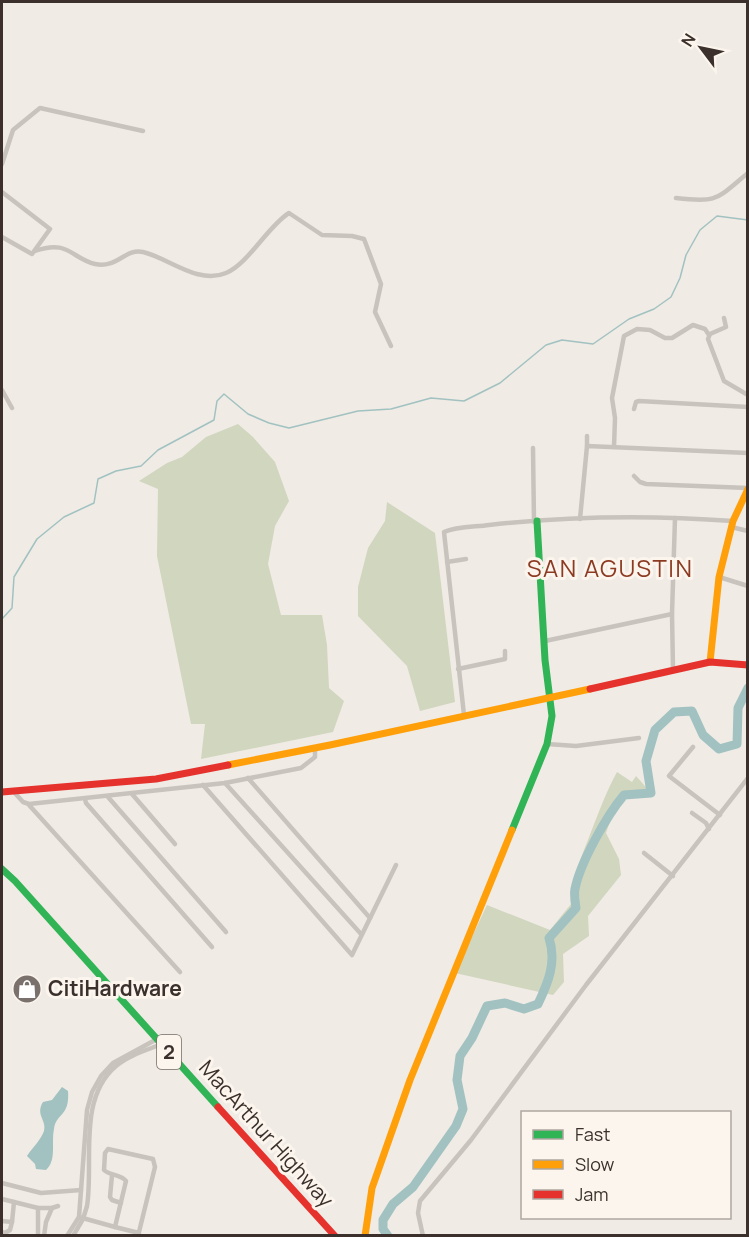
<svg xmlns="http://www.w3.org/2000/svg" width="749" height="1237" viewBox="0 0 749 1237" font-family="Manrope,sans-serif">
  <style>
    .green { fill: #d1d6bf }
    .water { fill: #a1c2c1 }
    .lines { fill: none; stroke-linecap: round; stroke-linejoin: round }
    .stream { stroke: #a1c2c1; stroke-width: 1.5 }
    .river { stroke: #a1c2c1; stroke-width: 9 }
    .street { stroke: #c9c3be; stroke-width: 4.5 }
    .fast { stroke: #30b455; stroke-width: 7 }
    .slow { stroke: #ff9f0a; stroke-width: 7 }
    .jam { stroke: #e5322d; stroke-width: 7 }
    .labels { text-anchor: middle; stroke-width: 6; stroke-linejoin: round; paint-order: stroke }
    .shield { fill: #fbf5ee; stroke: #756b66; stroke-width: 1.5 }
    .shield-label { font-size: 20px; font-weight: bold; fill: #3b302b }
    .poi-label { font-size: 21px; font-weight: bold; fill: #3b302b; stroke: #fbf5ee; text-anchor: start }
    .street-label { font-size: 21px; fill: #3b302b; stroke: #fbf5ee }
    .quarter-label { font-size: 24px; letter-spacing: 1.5px; fill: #8c3b22; stroke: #fbf5ee }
  </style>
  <rect width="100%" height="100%" fill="#f0ebe5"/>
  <!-- green -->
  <g class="green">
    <polygon points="238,424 253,437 275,462 289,501 275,526 268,564 281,615 322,615 327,645 329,688 344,701 333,732 201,759 205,724 191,724 157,556 158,489 139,481 167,463 182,457 206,437"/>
    <polygon points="387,502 435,533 455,702 420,711 407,666 358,616 358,587 368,548 385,521"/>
    <path d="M617 772 632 782 636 776 653 795 625 797 615 807 606 833 619 859 621 875 588 916 589 936 563 954 564 982 553 995 455 973 487 905 550 930 571 904C571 878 582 856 591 832 599 812 606 792 617 772Z"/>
  </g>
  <!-- water -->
  <path class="water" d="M62 1087 68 1091C70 1117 56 1113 54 1129 51 1143 57 1160 46 1170L36 1169 35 1164 27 1156C32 1148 41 1140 44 1131 47 1120 35 1115 43 1102L52 1100Z"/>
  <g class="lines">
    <!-- stream -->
    <polyline class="stream" points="2,619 12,608 14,577 37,539 64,517 94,503 98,479 116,471 141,466 158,450 214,420 217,401 224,394 248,414 269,423 289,428 358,411 391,409 431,398 464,401 500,383 546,345 562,340 593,344 629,319 654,309 671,297 680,278 686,255 700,230 717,216 748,220"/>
    <!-- river -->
    <path class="river" d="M388 1236 383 1229V1220L393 1204 413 1187 456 1126 463 1109 457 1080 460 1056 472 1038 487 1006 505 1003 524 1009 538 1004C548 983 557 962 549 938L576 908C575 902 574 894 575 889 580 863 607 815 624 795L651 793 646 761 655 730 674 712 692 711 703 735 719 749 737 744 738 708 748 688"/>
    <!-- street -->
    <g class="street">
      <polyline points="2,164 13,130 40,108 143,131"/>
      <polyline points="2,192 50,229 32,254 2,237"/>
      <path d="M676 198C719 203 716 199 748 173"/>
      <path d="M35 251C68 239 71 258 95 264 117 269 125 248 143 252 169 258 198 285 226 273 249 263 268 226 289 213L322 235 352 236 364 239 381 284 375 312 391 346"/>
      <polyline points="724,318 726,327 710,334 708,339 724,381 748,395"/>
      <polyline points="2,390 12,408"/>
      <polyline points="634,409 636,402 639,401 748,407"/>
      <polyline points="587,436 587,446"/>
      <polyline points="614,447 615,418 612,398 624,336 637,329 650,330 665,338 672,338 693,325 705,329 709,335"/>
      <polyline points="533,448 534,522"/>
      <polyline points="634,476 640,482 646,484 748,488"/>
      <polyline points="580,519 587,446 748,453"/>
      <polyline points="731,527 748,531"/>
      <polyline points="447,562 466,559"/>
      <polyline points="719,577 748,586"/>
      <polyline points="545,641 672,614"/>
      <polyline points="458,669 505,659 505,651"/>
      <polyline points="673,669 672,614 675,518"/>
      <path d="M464 715 444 532C457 526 476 527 489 525 569 516 652 515 733 521"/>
      <polyline points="547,744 576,746 639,738"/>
      <polyline points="693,747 669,776 720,815"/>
      <polyline points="248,778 370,918"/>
      <polyline points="225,783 361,934"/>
      <polyline points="203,785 352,955 396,865"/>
      <polyline points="13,791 23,802 29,804 225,783 301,768 315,757 315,748"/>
      <polyline points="132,794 175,844"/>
      <polyline points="108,797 226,932"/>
      <polyline points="85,799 86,803 212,947"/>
      <polyline points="29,805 180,972"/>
      <polyline points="692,813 706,823 709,829"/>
      <polyline points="644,853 673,876"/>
      <polyline points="112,1175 110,1197 112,1200 121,1203"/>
      <polyline points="2,1183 41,1193 81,1190"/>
      <polyline points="2,1199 38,1208 52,1208"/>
      <polyline points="38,1208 38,1236"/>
      <path d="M79 1217 115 1227 126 1181C121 1174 110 1176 104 1170L105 1153 108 1149 153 1159 155 1167 138 1236"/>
      <polyline points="2,1221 12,1222 14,1202"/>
      <polyline points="115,1227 139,1233"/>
      <polyline points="2,1232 5,1233 10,1230 12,1222"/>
      <polyline points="44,1236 46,1222 52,1208 58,1206"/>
      <polyline points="67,1236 79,1217 87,1110 92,1092 101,1076 113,1063 157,1039"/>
      <path d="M73 1236 83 1219 87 1206C94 1163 77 1099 116 1066 129 1055 147 1050 162 1044"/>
      <polyline points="423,1236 418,1213 420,1201 471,1140 586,985 748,778"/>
    </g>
    <!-- fast -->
    <g class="fast">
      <polyline points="512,830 547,744 552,716 545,660 537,521"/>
      <polyline points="2,869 15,881 218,1107"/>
    </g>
    <!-- slow -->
    <g class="slow">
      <polyline points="710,662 719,577 733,521 748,489"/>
      <polyline points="228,765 330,745 590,689"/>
      <polyline points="365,1236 372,1188 410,1080 512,830"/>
    </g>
    <!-- jam -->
    <g class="jam">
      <polyline points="590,689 710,662 748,665"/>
      <polyline points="2,792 156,779 228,765"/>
      <polyline points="218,1107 335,1236"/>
    </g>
  </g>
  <!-- icons -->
  <defs>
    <g id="shop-disc" transform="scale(1.5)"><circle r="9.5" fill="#7a716c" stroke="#fbf5ee"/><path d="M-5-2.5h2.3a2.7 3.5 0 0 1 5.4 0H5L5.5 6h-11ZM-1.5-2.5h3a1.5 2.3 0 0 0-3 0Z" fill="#fff"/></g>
  </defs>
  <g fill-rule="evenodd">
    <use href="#shop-disc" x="27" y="989"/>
  </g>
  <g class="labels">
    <!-- shield labels -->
    <rect class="shield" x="157" y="1035" width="24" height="34" rx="4.5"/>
    <g class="shield-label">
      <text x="169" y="1059">2</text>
    </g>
    <!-- poi labels -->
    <g class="poi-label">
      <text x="48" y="996">CitiHardware</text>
    </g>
    <!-- street labels -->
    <g class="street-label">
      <text transform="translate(266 1134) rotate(48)" y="7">MacArthur Highway</text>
    </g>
    <!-- quarter labels -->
    <g class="quarter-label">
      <text x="610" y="577">SAN AGUSTIN</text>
    </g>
  </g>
  <!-- border -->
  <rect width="749" height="1237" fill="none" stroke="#3b302b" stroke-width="6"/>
  <!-- legend -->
  <rect x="521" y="1111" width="210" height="108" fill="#fbf5ee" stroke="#aea6a0" stroke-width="1.5"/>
  <rect x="533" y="1130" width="30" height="9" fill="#30b455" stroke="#aea6a0" stroke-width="1.5"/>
  <text x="575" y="1141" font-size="18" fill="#3b302b">Fast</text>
  <rect x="533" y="1160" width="30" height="9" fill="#ff9f0a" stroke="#aea6a0" stroke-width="1.5"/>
  <text x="575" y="1171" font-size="18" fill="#3b302b">Slow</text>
  <rect x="533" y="1190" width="30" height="9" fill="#e5322d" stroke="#aea6a0" stroke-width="1.5"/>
  <text x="575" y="1201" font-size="18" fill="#3b302b">Jam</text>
  <!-- north arrow -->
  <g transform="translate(701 48) rotate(302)" stroke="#fbf5ee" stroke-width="4.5" paint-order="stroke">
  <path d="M0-4.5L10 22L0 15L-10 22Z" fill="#3b302b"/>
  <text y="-9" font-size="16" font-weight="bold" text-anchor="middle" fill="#3b302b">N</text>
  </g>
</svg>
